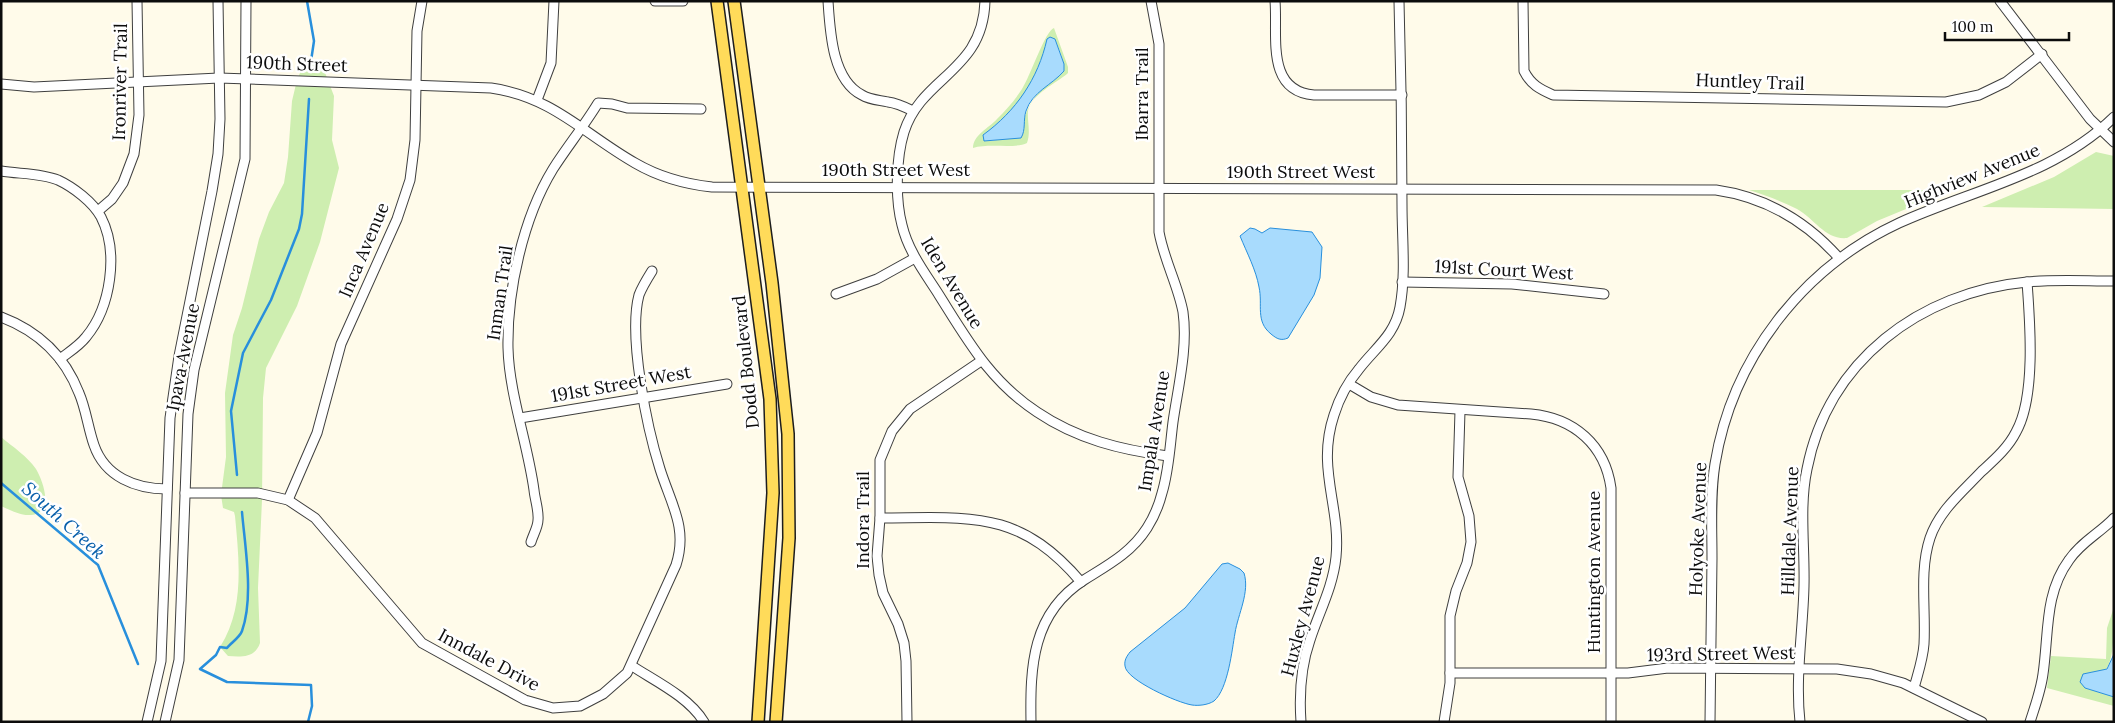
<svg xmlns="http://www.w3.org/2000/svg" width="2115" height="723" viewBox="0 0 2115 723" font-family="Lora,serif">
  <style>
    .green { fill: #ceeeb0; fill-rule: evenodd }
    .water { fill: #a8dbfd; stroke: #288fdc }
    .lines { fill: none; stroke-linecap: round; stroke-linejoin: round }
    .stream { stroke: #288fdc; stroke-width: 2.5 }
    .minor-casing { stroke: #3f3f3f; stroke-width: 11 }
    .major-casing { stroke: #1d1d1d; stroke-width: 14 }
    .minor { stroke: #fff; stroke-width: 9 }
    .major { stroke: #ffdb5a; stroke-width: 11 }
    .labels { text-anchor: middle; stroke-width: 5; stroke-linejoin: round; paint-order: stroke }
    .street-label { font-size: 18px; fill: #0c0c0c; stroke: #fff }
    .water-label { font-size: 19px; font-style: italic; fill: #085faa; stroke: #fff }
  </style>
  <rect width="100%" height="100%" fill="#fffbea"/>
  <!-- green -->
  <g class="green">
    <path d="M1054 28 1068 67V73C1057 83 1031 94 1028 111 1027 121 1031 132 1027 143 1016 149 988 143 973 148 973 135 989 128 997 119 1006 110 1015 100 1022 89 1030 77 1045 31 1054 28ZM1055 39C1058 47 1064 59 1063 66 1062 78 1051 81 1043 88 1029 102 1023 115 1023 134L991 141 983 135C1002 121 1023 101 1033 80 1042 62 1039 54 1055 39Z"/>
    <path d="M311 61 317 62 324 70 334 96 332 140 339 168 320 242 297 306 266 368 263 398 262 500 258 588 260 643C255 658 241 657 228 656L220 647C245 608 239 560 235 516L234 512 223 508 221 495 226 457 225 393 233 335 242 308 259 239 269 212 284 183 288 157 292 101 297 80 303 66Z"/>
    <polygon points="2096,152 2114,156 2114,209 1982,207 2054,177"/>
    <path d="M1749 190H1952L1877 221 1847 238C1825 240 1815 219 1797 209 1781 201 1765 195 1749 190Z"/>
    <path d="M1 437C13 447 27 456 36 469 43 481 55 513 31 515 21 516 10 510 1 506Z"/>
    <path d="M2114 607C2114 621 2115 662 2105 670 2100 673 2094 672 2089 672L2085 688 2114 697V706L2047 688 2051 656 2106 659 2107 628Z"/>
  </g>
  <!-- water -->
  <g class="water">
    <path d="M1050 37 1055 39 1064 64V71C1052 85 1032 92 1026 111 1023 120 1026 130 1021 138L984 141 983 135C1016 111 1038 79 1047 39Z"/>
    <path d="M1250 228 1255 229 1262 233 1270 228 1312 232 1322 247 1320 278 1314 295 1288 338C1281 341 1277 339 1271 334 1255 321 1263 305 1259 287 1256 270 1247 253 1240 236Z"/>
    <path d="M1228 563 1240 569 1244 573C1250 592 1238 614 1235 633 1232 650 1228 689 1214 701 1208 705 1198 706 1192 705 1178 703 1126 680 1125 666 1124 660 1127 656 1130 652L1185 608 1222 564Z"/>
    <polygon points="2114,654 2114,697 2085,688 2080,682 2083,674 2107,669"/>
  </g>
  <g class="lines">
    <!-- stream -->
    <g class="stream">
      <polyline points="307,1 314,41 311,61"/>
      <polyline points="237,475 231,411 243,353 271,300 299,229 302,214 309,99"/>
      <polyline points="1,483 98,565 138,664"/>
      <path d="M242 512C245 547 254 597 242 631 240 637 231 643 227 648L220 647 216 655 200 669 227 682 311 685 312 706 308 722"/>
    </g>
    <!-- minor casing -->
    <g class="minor-casing">
      <g id="minor">
        <polyline points="655,1 683,1"/>
        <path d="M828 1C830 31 832 80 862 95 870 100 879 100 888 102 897 103 905 107 913 111"/>
        <path d="M985 1C983 72 922 76 904 132 896 158 895 199 902 225 908 251 925 273 939 295 968 341 990 381 1037 412 1077 439 1121 450 1168 456"/>
        <path d="M1275 1C1278 35 1265 91 1314 95H1402"/>
        <path d="M1523 1 1524 71C1531 85 1540 89 1553 95L1946 102 1979 95 2006 82 2042 54"/>
        <polyline points="2000,1 2090,119 2114,142"/>
        <path d="M1 84 34 87 219 78 491 88C553 97 584 134 635 163 659 177 684 184 712 187L1716 190C1765 197 1806 221 1839 258"/>
        <polyline points="537,100 551,63 554,1"/>
        <path d="M1 171C19 174 41 173 58 180 73 187 93 202 101 217 119 252 111 307 86 337 79 346 69 352 60 359"/>
        <polyline points="98,211 112,199 123,183 134,154 139,115 137,1"/>
        <polyline points="1402,282 1512,284 1604,294"/>
        <polyline points="836,294 877,279 915,258"/>
        <path d="M1 317C38 331 65 357 79 393 86 409 88 428 94 445 105 477 136 489 167 489"/>
        <path d="M1349 384 1371 397 1398 405 1531 414C1574 418 1605 445 1611 488V722"/>
        <polyline points="520,418 727,384"/>
        <path d="M185 493H258L288 500 315 518 422 643 525 700 553 708 580 706 603 694 627 673 676 565C688 528 671 504 660 469 647 428 628 336 639 295 642 287 647 279 652 271"/>
        <polyline points="288,500 317,433 341,344 397,219 410,180 415,140 417,31 422,1"/>
        <path d="M880 518C969 518 1018 508 1081 582"/>
        <path d="M531 542C533 535 538 527 538 520 539 511 535 500 534 490 528 445 509 393 508 348 507 291 523 218 553 169 567 147 584 126 598 103L612 104 627 108 701 109"/>
        <path d="M632 666C655 681 689 697 704 722"/>
        <polyline points="1450,673 1628,673 1668,668 1837,669 1871,674 1903,683 1982,722"/>
        <path d="M1914 688C1918 673 1923 659 1924 644 1926 609 1919 571 1930 538 1939 511 1962 492 1981 472 1994 460 2008 448 2016 432 2036 397 2030 322 2027 282"/>
        <polyline points="147,722 161,661 170,418 179,356 212,191 218,154 220,119 218,1"/>
        <polyline points="165,722 179,660 188,414 194,370 245,159 246,1"/>
        <polyline points="907,722 906,661 904,643 898,624 883,593 879,575 877,556 880,518 880,460 892,431 910,409 981,361"/>
        <path d="M1031 722C1030 667 1032 613 1084 580 1108 565 1131 553 1147 528 1154 517 1159 505 1162 493 1169 470 1170 445 1173 422 1178 387 1188 348 1183 312 1178 285 1164 260 1159 232V44L1151 1"/>
        <path d="M1301 722C1299 694 1301 666 1310 640 1319 612 1333 587 1336 557 1341 506 1316 469 1334 415 1339 399 1348 382 1359 369 1375 348 1395 335 1400 307 1406 274 1402 239 1402 205 1402 137 1401 69 1399 1"/>
        <polyline points="1444,722 1450,683 1450,616 1456,591 1467,563 1471,542 1469,516 1458,477 1460,411"/>
        <path d="M1710 722C1711 667 1711 613 1712 558 1712 527 1710 495 1715 464 1732 359 1802 268 1899 223 1971 190 2055 175 2114 117"/>
        <path d="M1800 722C1795 677 1803 631 1804 586 1805 547 1799 507 1807 469 1828 361 1920 292 2027 282 2056 279 2085 281 2114 281"/>
        <path d="M2030 722C2035 706 2041 690 2043 674 2049 634 2044 594 2069 560 2081 542 2100 533 2114 518"/>
      </g>
    </g>
    <!-- major casing -->
    <g class="major-casing">
      <g id="major">
        <polyline points="717,1 770,399 773,493 758,722"/>
        <polyline points="734,1 772,283 788,434 789,538 776,722"/>
      </g>
    </g>
    <!-- minor -->
    <use href="#minor" class="minor"/>
    <!-- major -->
    <use href="#major" class="major"/>
  </g>
  <g class="labels">
    <!-- street labels -->
    <g class="street-label">
      <text transform="translate(297 64) rotate(2)" y="6">190th Street</text>
      <text transform="translate(120 82) rotate(-89)" y="6">Ironriver Trail</text>
      <text transform="translate(1750 82) rotate(2)" y="6">Huntley Trail</text>
      <text transform="translate(1142 94) rotate(-90)" y="6">Ibarra Trail</text>
      <text x="896" y="176">190th Street West</text>
      <text x="1301" y="178">190th Street West</text>
      <text transform="translate(1972 176) rotate(-22)" y="6">Highview Avenue</text>
      <text transform="translate(364 250) rotate(-67)" y="6">Inca Avenue</text>
      <text transform="translate(1504 270) rotate(3)" y="6">191st Court West</text>
      <text transform="translate(952 283) rotate(59)" y="6">Iden Avenue</text>
      <text transform="translate(500 293) rotate(-82)" y="6">Inman Trail</text>
      <text transform="translate(183 357) rotate(-79)" y="6">Ipava Avenue</text>
      <text transform="translate(746 362) rotate(-96)" y="6">Dodd Boulevard</text>
      <text transform="translate(621 384) rotate(-10)" y="6">191st Street West</text>
      <text transform="translate(1154 431) rotate(-81)" y="6">Impala Avenue</text>
      <text transform="translate(863 520) rotate(-90)" y="6">Indora Trail</text>
      <text transform="translate(1698 529) rotate(-88)" y="6">Holyoke Avenue</text>
      <text transform="translate(1790 531) rotate(-88)" y="6">Hilldale Avenue</text>
      <text transform="translate(1594 572) rotate(-90)" y="6">Huntington Avenue</text>
      <text transform="translate(1303 616) rotate(-75)" y="6">Huxley Avenue</text>
      <text transform="translate(1721 654) rotate(-1)" y="6">193rd Street West</text>
      <text transform="translate(489 660) rotate(28)" y="6">Inndale Drive</text>
    </g>
    <!-- water labels -->
    <g class="water-label">
      <text transform="translate(64 520) rotate(42)" y="7">South Creek</text>
    </g>
  </g>
  <!-- border -->
  <rect width="2115" height="723" fill="none" stroke="#0c0c0c" stroke-width="5"/>
  <!-- scale -->
  <path d="M1945 32v8h124v-8" fill="none" stroke="#0c0c0c" stroke-width="2.5"/>
  <text x="1952" y="32" font-size="15" fill="#0c0c0c" stroke="#ffffff" stroke-width="4" paint-order="stroke">100 m</text>
</svg>
